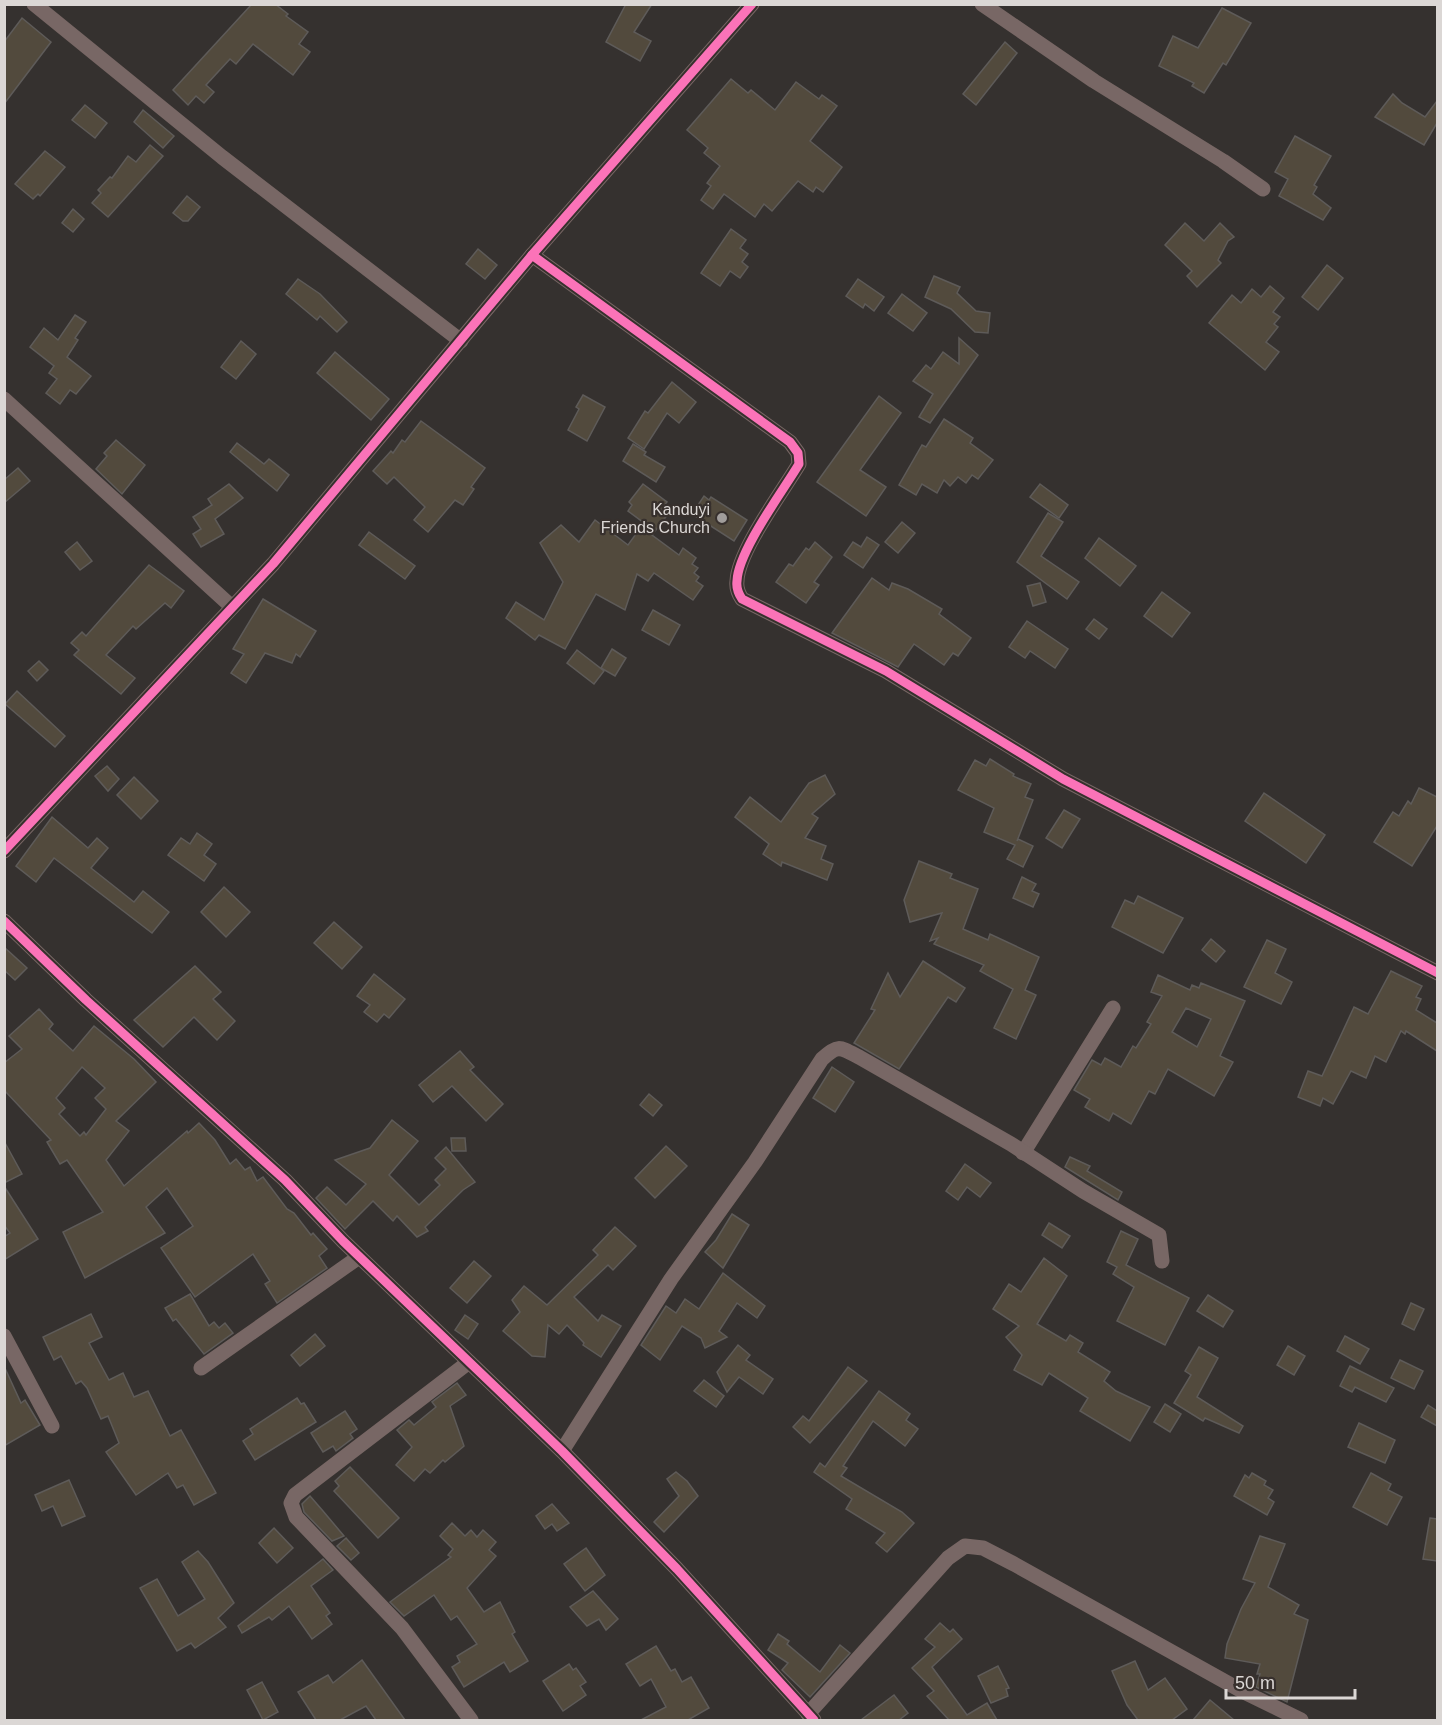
<svg xmlns="http://www.w3.org/2000/svg" width="1442" height="1725" viewBox="0 0 1442 1725" font-family="Arial,sans-serif">
  <style>
    .building { fill: #524a3d; stroke: #5e5b59; stroke-width: 1.5; fill-rule: evenodd }
    .lines { fill: none; stroke-linecap: round; stroke-linejoin: round }
    .minor { stroke: #786765; stroke-width: 15 }
    .cycleway-casing { stroke: #37302d; stroke-width: 13 }
    .cycleway { stroke: #fb73b8; stroke-width: 9 }
    .poi-dot { fill: #a19d9b; stroke: #37302d; stroke-width: 2 }
    .labels { text-anchor: middle; stroke-width: 4.5; stroke-linejoin: round; paint-order: stroke }
    .poi-label { font-size: 16px; fill: #dbd7d5; stroke: #37302d; text-anchor: end }
  </style>
  <rect width="100%" height="100%" fill="#35312f"/>
  <!-- building -->
  <g class="building">
    <polygon points="252,4 275,4 288,14 286,16 308,32 299,44 310,52 293,75 253,44 236,64 230,59 206,85 214,92 204,103 196,96 188,105 173,90"/>
    <polygon points="626,4 652,4 634,32 651,41 640,61 606,42"/>
    <polygon points="1222,8 1251,23 1226,65 1223,63 1204,93 1192,86 1194,83 1159,66 1173,36 1198,48"/>
    <polygon points="22,18 51,42 4,104 4,42"/>
    <polygon points="1005,42 1017,53 976,105 963,94"/>
    <polygon points="731,79 748,93 751,90 775,110 796,82 819,99 822,95 837,106 810,141 842,167 823,192 816,187 813,192 798,181 772,211 764,204 755,217 724,194 713,209 701,200 711,186 707,183 720,166 704,153 708,148 687,130"/>
    <polygon points="1393,94 1402,103 1425,117 1437,101 1437,123 1424,145 1375,117"/>
    <polygon points="85,105 107,123 95,138 72,120"/>
    <polygon points="143,110 174,136 163,148 134,122"/>
    <polygon points="1295,136 1331,156 1314,185 1317,187 1313,194 1331,208 1323,220 1279,196 1288,179 1275,172"/>
    <polygon points="150,145 163,156 108,217 92,203 101,193 98,190 110,177 112,178 128,156 136,162"/>
    <polygon points="45,151 65,167 40,196 38,194 33,199 15,184"/>
    <polygon points="187,196 200,207 188,221 183,221 173,213"/>
    <polygon points="73,209 84,219 73,232 62,223"/>
    <polygon points="1185,223 1204,241 1220,223 1234,237 1228,241 1218,260 1221,263 1197,287 1187,276 1192,271 1165,245"/>
    <polygon points="731,229 746,240 740,248 748,254 742,262 748,267 740,278 730,271 720,286 701,273"/>
    <polygon points="478,249 497,265 485,279 466,264"/>
    <polygon points="1327,265 1343,278 1318,310 1302,297"/>
    <polygon points="934,276 960,287 957,293 976,311 990,313 988,333 975,332 951,309 925,297"/>
    <polygon points="298,279 320,294 347,322 337,332 320,316 317,320 286,294"/>
    <polygon points="858,279 884,297 874,311 865,304 863,308 846,296"/>
    <polygon points="1270,286 1284,298 1273,312 1280,317 1274,324 1278,327 1266,342 1279,352 1265,370 1209,323 1232,295 1241,303 1252,289 1261,297"/>
    <polygon points="902,294 927,313 913,331 888,313"/>
    <polygon points="75,315 86,322 75,338 78,340 67,357 91,376 76,394 70,390 60,404 46,393 57,379 49,373 54,366 30,347 44,328 58,340"/>
    <polygon points="959,338 978,355 930,423 919,417 933,394 913,381 926,365 931,369 943,352 959,364"/>
    <polygon points="241,341 256,354 236,379 221,367"/>
    <polygon points="335,352 389,399 371,420 317,373"/>
    <polygon points="672,382 696,402 679,423 667,413 644,449 628,438 645,411 648,413"/>
    <polygon points="583,395 605,407 587,441 568,430 579,409 576,407"/>
    <polygon points="879,396 901,413 860,470 886,487 866,516 817,482"/>
    <polygon points="944,419 973,438 970,443 993,460 978,479 972,475 966,483 958,477 950,486 944,480 937,493 922,484 916,495 899,485 922,445 926,447"/>
    <polygon points="421,421 485,468 471,487 474,489 463,505 455,500 428,532 414,520 425,507 394,477 387,484 373,471 391,451 393,453 402,440 405,442"/>
    <polygon points="116,440 145,465 122,494 96,469 107,456 104,453"/>
    <polygon points="237,443 264,464 269,459 289,475 277,491 230,452"/>
    <polygon points="633,444 646,452 644,455 665,467 656,482 623,461"/>
    <polygon points="18,468 30,481 4,503 4,480"/>
    <polygon points="229,484 243,498 215,519 224,534 201,547 193,534 201,529 193,517 212,505 208,499"/>
    <polygon points="643,484 667,502 662,509 668,514 652,535 679,555 683,548 696,558 692,564 698,568 694,573 699,577 696,581 703,586 693,600 654,573 648,581 637,574 625,610 596,594 565,649 539,635 535,640 506,618 516,602 544,620 563,582 540,543 561,525 579,542 595,520 628,545 644,523 628,511 632,505 629,502"/>
    <polygon points="1040,484 1068,505 1059,518 1030,497"/>
    <polygon points="704,496 709,500 711,497 747,520 734,541 692,514"/>
    <polygon points="1048,513 1063,522 1041,556 1079,582 1067,599 1017,562"/>
    <polygon points="902,522 915,533 898,553 885,542"/>
    <polygon points="369,532 415,566 405,579 359,545"/>
    <polygon points="867,537 879,545 863,568 844,555 853,542 861,547"/>
    <polygon points="1099,538 1136,566 1120,586 1085,558"/>
    <polygon points="77,542 92,561 80,570 65,552"/>
    <polygon points="815,542 832,557 814,582 819,585 806,603 776,582 789,564 793,566 806,548 809,550"/>
    <polygon points="149,565 184,591 171,608 165,603 136,629 133,626 106,655 135,678 121,694 74,655 79,650 71,643 82,632 86,636"/>
    <polygon points="872,578 889,590 892,583 908,589 942,609 939,614 971,638 958,656 953,653 944,665 914,644 898,667 832,633"/>
    <polygon points="1040,583 1046,602 1033,606 1027,586"/>
    <polygon points="1162,592 1190,613 1172,637 1144,616"/>
    <polygon points="263,599 316,631 300,657 296,654 292,663 265,653 246,683 231,673 244,654 233,649"/>
    <polygon points="653,610 680,625 669,645 642,630"/>
    <polygon points="1094,619 1107,629 1099,639 1086,629"/>
    <polygon points="1027,621 1068,649 1055,668 1030,651 1025,658 1009,647"/>
    <polygon points="612,649 626,658 615,676 601,668"/>
    <polygon points="577,650 604,671 594,684 567,663"/>
    <polygon points="39,661 48,670 37,681 28,671"/>
    <polygon points="17,691 65,736 55,747 5,704"/>
    <polygon points="990,759 1014,774 1013,776 1031,784 1025,797 1033,800 1017,841 1018,839 1033,846 1023,867 1007,859 1015,845 984,832 994,808 958,790 975,760 986,766"/>
    <polygon points="107,766 119,779 108,791 95,776"/>
    <polygon points="825,775 835,794 812,814 818,818 805,838 826,846 821,859 833,864 827,880 782,862 781,866 763,854 769,844 735,817 750,797 781,822 809,783"/>
    <polygon points="134,777 158,801 141,819 117,795"/>
    <polygon points="1419,788 1437,797 1437,826 1412,866 1374,842 1393,812 1399,816 1408,801 1411,804"/>
    <polygon points="1264,793 1325,835 1306,863 1245,821"/>
    <polygon points="1064,810 1080,819 1062,848 1046,838"/>
    <polygon points="52,817 88,848 97,838 108,848 91,868 134,902 143,891 169,912 152,933 54,858 36,882 16,866"/>
    <polygon points="197,833 212,844 204,855 216,864 204,881 168,855 181,838 190,844"/>
    <polygon points="919,861 952,874 950,878 978,889 963,929 988,940 990,934 1039,957 1025,990 1036,995 1016,1039 994,1028 1013,989 980,971 984,965 934,944 938,938 930,941 942,913 910,922 904,900"/>
    <polygon points="1022,877 1036,884 1032,891 1039,894 1033,907 1013,898"/>
    <polygon points="224,887 250,912 226,937 201,912"/>
    <polygon points="1138,896 1183,918 1163,953 1112,927 1125,900 1134,904"/>
    <polygon points="334,922 362,947 342,969 314,943"/>
    <polygon points="1211,939 1225,951 1216,962 1202,950"/>
    <polygon points="1267,940 1286,949 1275,973 1292,982 1281,1004 1244,987"/>
    <polygon points="4,947 27,968 15,980 4,970"/>
    <polygon points="923,961 965,988 956,1002 948,997 899,1069 854,1043 875,1010 871,1009 888,973 900,997"/>
    <polygon points="195,966 221,992 213,999 235,1021 217,1040 194,1017 163,1047 134,1020"/>
    <polygon points="1391,971 1422,986 1416,997 1421,999 1416,1010 1437,1023 1437,1051 1406,1031 1405,1034 1401,1031 1386,1062 1375,1056 1366,1078 1351,1071 1333,1104 1323,1098 1320,1106 1298,1097 1308,1071 1322,1076 1354,1007 1368,1014"/>
    <polygon points="374,974 405,999 389,1018 384,1014 377,1022 364,1012 370,1005 357,996"/>
    <path d="M1158 975 1190 990 1192 985 1199 988 1201 983 1245 1001 1220 1056 1233 1062 1214 1096 1168 1069 1155 1094 1149 1091 1131 1124 1113 1113 1109 1121 1085 1107 1090 1099 1074 1090 1092 1060 1101 1065 1105 1058 1121 1067 1133 1046 1136 1048 1151 1024 1147 1022 1162 996 1151 992ZM1186 1008 1211 1019 1197 1047 1172 1032Z"/>
    <path d="M39 1009 53 1024 49 1029 73 1051 94 1026 134 1059 156 1082 116 1121 129 1131 106 1160 124 1186 187 1131 188 1133 199 1123 215 1140 230 1164 236 1159 245 1170 250 1167 257 1181 263 1177 287 1209 294 1213 311 1235 313 1233 327 1249 319 1256 327 1268 277 1303 265 1284 270 1281 253 1254 195 1297 161 1248 193 1226 167 1188 146 1207 165 1233 85 1278 63 1232 103 1212 67 1160 60 1164 47 1142 51 1140 4 1090V1063L22 1049 9 1036ZM82 1067 105 1088 95 1098 106 1109 86 1135 84 1132 80 1136 59 1114 65 1108 56 1098Z"/>
    <polygon points="460,1051 474,1067 470,1070 503,1104 486,1121 452,1086 433,1102 419,1085"/>
    <polygon points="832,1067 854,1082 835,1112 813,1098"/>
    <polygon points="649,1094 662,1105 653,1116 640,1105"/>
    <polygon points="392,1120 418,1141 389,1175 419,1205 440,1185 435,1180 446,1169 435,1158 446,1147 475,1182 463,1190 425,1227 428,1231 417,1237 397,1216 393,1221 373,1201 345,1229 316,1198 327,1187 346,1205 366,1184 335,1160 370,1148"/>
    <polygon points="451,1138 465,1138 466,1151 452,1151"/>
    <polygon points="4,1141 22,1174 4,1183"/>
    <polygon points="666,1146 687,1166 655,1198 635,1178"/>
    <polygon points="1070,1157 1090,1166 1087,1171 1122,1192 1118,1200 1065,1167"/>
    <polygon points="965,1164 991,1183 980,1197 967,1187 958,1200 946,1191"/>
    <polygon points="4,1186 38,1239 4,1260 4,1237 10,1233 4,1225"/>
    <polygon points="732,1214 749,1225 723,1268 705,1252 716,1240"/>
    <polygon points="1049,1223 1070,1236 1062,1248 1042,1235"/>
    <polygon points="615,1227 636,1246 613,1270 608,1265 574,1297 598,1321 602,1315 621,1326 601,1357 583,1345 584,1343 567,1325 559,1334 548,1325 545,1357 532,1356 503,1331 520,1312 512,1300 524,1286 547,1305 598,1255 593,1250"/>
    <polygon points="1121,1231 1138,1239 1126,1265 1189,1298 1165,1345 1117,1321 1134,1287 1113,1274 1117,1267 1107,1262"/>
    <polygon points="1044,1258 1067,1276 1037,1324 1066,1341 1070,1335 1083,1343 1078,1352 1110,1372 1104,1381 1116,1391 1150,1407 1130,1441 1080,1411 1088,1398 1049,1373 1042,1385 1014,1370 1022,1355 1006,1337 1019,1326 993,1309 1009,1284 1021,1292"/>
    <polygon points="474,1261 491,1276 467,1303 450,1288"/>
    <polygon points="723,1273 765,1306 757,1318 737,1303 719,1331 727,1337 705,1348 701,1338 682,1326 660,1360 641,1345 666,1306 676,1313 685,1299 699,1309"/>
    <polygon points="190,1294 209,1326 214,1322 219,1328 225,1323 233,1333 204,1354 176,1319 173,1321 165,1308"/>
    <polygon points="1208,1295 1233,1311 1223,1327 1197,1311"/>
    <polygon points="1411,1303 1424,1309 1414,1330 1402,1324"/>
    <polygon points="91,1314 102,1337 89,1343 109,1380 123,1373 134,1397 148,1391 170,1436 181,1430 216,1493 194,1505 183,1485 177,1488 168,1473 136,1495 106,1452 119,1443 108,1416 101,1419 87,1388 81,1381 76,1384 61,1356 54,1360 43,1337"/>
    <polygon points="465,1315 478,1324 468,1339 455,1330"/>
    <polygon points="315,1334 325,1346 300,1366 291,1355"/>
    <polygon points="1345,1336 1369,1349 1360,1364 1337,1351"/>
    <polygon points="738,1345 750,1355 746,1360 773,1379 763,1394 739,1377 727,1392 717,1372"/>
    <polygon points="1288,1346 1305,1356 1294,1375 1277,1365"/>
    <polygon points="1199,1347 1218,1358 1197,1397 1243,1426 1239,1433 1205,1418 1203,1421 1174,1403 1191,1375 1185,1371"/>
    <polygon points="1400,1360 1423,1371 1414,1389 1391,1378"/>
    <polygon points="4,1366 21,1403 25,1400 40,1425 4,1446"/>
    <polygon points="1350,1366 1394,1388 1386,1402 1355,1387 1352,1392 1340,1386"/>
    <polygon points="848,1367 867,1381 810,1443 793,1427 803,1416 809,1421"/>
    <polygon points="704,1380 724,1396 716,1407 694,1391"/>
    <polygon points="457,1383 466,1395 450,1406 464,1446 445,1462 443,1460 430,1473 425,1469 414,1481 396,1465 412,1447 397,1430 409,1420 414,1425 436,1407 432,1402"/>
    <polygon points="879,1391 910,1414 906,1420 918,1429 905,1446 873,1421 843,1466 847,1468 841,1476 902,1512 914,1523 887,1552 876,1543 885,1533 846,1509 852,1499 814,1472 820,1463 825,1467"/>
    <polygon points="297,1398 301,1404 304,1403 316,1422 255,1460 243,1441 253,1434 250,1429"/>
    <polygon points="1165,1404 1181,1414 1170,1432 1154,1422"/>
    <polygon points="1428,1405 1437,1411 1437,1426 1421,1417"/>
    <polygon points="345,1411 357,1429 350,1434 353,1438 336,1451 333,1446 323,1452 311,1433"/>
    <polygon points="1359,1423 1395,1440 1385,1463 1348,1447"/>
    <polygon points="350,1467 399,1518 378,1538 334,1491 339,1486 335,1481"/>
    <polygon points="676,1472 687,1481 698,1496 664,1532 654,1522 679,1496 667,1479"/>
    <polygon points="1252,1473 1266,1481 1264,1485 1273,1490 1268,1498 1274,1502 1267,1515 1234,1496 1245,1475 1249,1478"/>
    <polygon points="1371,1473 1391,1484 1388,1490 1402,1497 1387,1525 1353,1507"/>
    <polygon points="69,1480 85,1516 62,1526 53,1506 42,1511 35,1495"/>
    <polygon points="310,1496 323,1511 344,1536 332,1541 304,1512 302,1504"/>
    <polygon points="552,1504 569,1523 557,1531 552,1524 545,1529 536,1516"/>
    <polygon points="1430,1518 1437,1519 1437,1561 1423,1559"/>
    <polygon points="452,1523 465,1536 471,1530 477,1537 483,1530 496,1542 489,1550 496,1556 467,1588 484,1612 500,1602 515,1632 512,1634 528,1661 510,1672 504,1662 464,1687 452,1667 460,1662 457,1656 477,1644 457,1616 451,1620 434,1595 404,1616 390,1602 451,1557 448,1555 453,1549 440,1536"/>
    <polygon points="274,1528 293,1548 277,1563 259,1543"/>
    <polygon points="1260,1536 1285,1544 1268,1587 1299,1605 1294,1614 1308,1620 1287,1702 1256,1687 1260,1674 1257,1674 1260,1664 1225,1658 1227,1644 1241,1609 1255,1583 1243,1579"/>
    <polygon points="346,1538 359,1553 351,1560 337,1546"/>
    <polygon points="586,1548 605,1575 585,1591 564,1564"/>
    <polygon points="198,1551 208,1562 234,1603 218,1618 226,1627 195,1648 191,1643 177,1651 140,1588 157,1579 178,1616 205,1599 182,1562"/>
    <polygon points="323,1559 333,1570 311,1586 330,1613 326,1616 332,1624 312,1639 289,1606 272,1620 269,1617 242,1633 238,1626"/>
    <polygon points="593,1591 618,1619 606,1630 599,1619 587,1626 570,1607"/>
    <polygon points="940,1623 950,1632 953,1629 962,1639 932,1667 967,1715 987,1703 997,1720 949,1720 927,1696 934,1691 912,1668 935,1647 925,1639"/>
    <polygon points="778,1634 789,1641 787,1644 820,1672 840,1645 850,1653 810,1697 782,1670 788,1663 768,1650"/>
    <polygon points="656,1646 671,1671 675,1669 682,1682 691,1677 709,1708 688,1720 641,1720 666,1707 651,1679 640,1686 626,1664"/>
    <polygon points="362,1660 405,1720 376,1720 366,1706 340,1720 316,1720 298,1692 328,1675 333,1683"/>
    <polygon points="1135,1661 1148,1690 1165,1678 1187,1709 1172,1720 1138,1720 1127,1705 1112,1671"/>
    <polygon points="569,1664 573,1670 576,1668 586,1682 580,1686 586,1695 563,1711 543,1681"/>
    <polygon points="998,1666 1009,1688 1006,1689 1008,1696 991,1703 978,1676"/>
    <polygon points="262,1682 278,1712 263,1720 247,1690"/>
    <polygon points="894,1695 908,1713 899,1720 861,1720"/>
    <polygon points="1210,1700 1234,1720 1193,1720"/>
  </g>
  <g class="lines">
    <!-- minor -->
    <g class="minor">
      <polyline points="34,4 222,157 461,341"/>
      <polyline points="982,4 1094,81 1223,161 1263,189"/>
      <path d="M532 255 790 442 798 453 799 464C783 491 738 551 737 581 736 588 738 593 742 599L886 671 1063 779 1438 973"/>
      <polyline points="4,399 232,607"/>
      <polyline points="4,851 273,564 532,255 752,4"/>
      <polyline points="4,921 86,1000 285,1180 343,1241 562,1451 677,1569 814,1720"/>
      <polyline points="1023,1153 1113,1008"/>
      <polyline points="4,1336 52,1426"/>
      <polyline points="469,1362 295,1495 291,1503 296,1517 402,1628 471,1720"/>
      <polyline points="201,1368 359,1257"/>
      <path d="M562 1451 671 1279 755 1162 822 1059C838 1044 840 1047 859 1057L1011 1144 1083 1191 1159 1235 1162 1261"/>
      <polyline points="808,1714 948,1558 965,1546 983,1548 1014,1564 1242,1691 1301,1720"/>
    </g>
    <!-- cycleway casing -->
    <g class="cycleway-casing">
      <g id="cycleway">
        <path d="M532 255 790 442 798 453 799 464C783 491 738 551 737 581 736 588 738 593 742 599L886 671 1063 779 1438 973"/>
        <polyline points="4,851 273,564 532,255 752,4"/>
        <polyline points="4,921 86,1000 285,1180 343,1241 562,1451 677,1569 814,1720"/>
      </g>
    </g>
    <!-- cycleway -->
    <use href="#cycleway" class="cycleway"/>
  </g>
  <!-- markers -->
  <circle class="poi-dot" cx="722" cy="518" r="6"/>
  <g class="labels">
    <!-- poi labels -->
    <g class="poi-label">
      <text x="710" y="515">Kanduyi<tspan x="710" dy="18">Friends Church</tspan></text>
    </g>
  </g>
  <!-- border -->
  <rect width="1442" height="1725" fill="none" stroke="#dbd7d5" stroke-width="12"/>
  <!-- scale -->
  <path d="M1226 1689v9h129v-9" fill="none" stroke="#dbd7d5" stroke-width="3"/>
  <text x="1235" y="1689" font-size="18" fill="#dbd7d5" stroke="#37302d" stroke-width="4.5" paint-order="stroke">50 m</text>
</svg>
